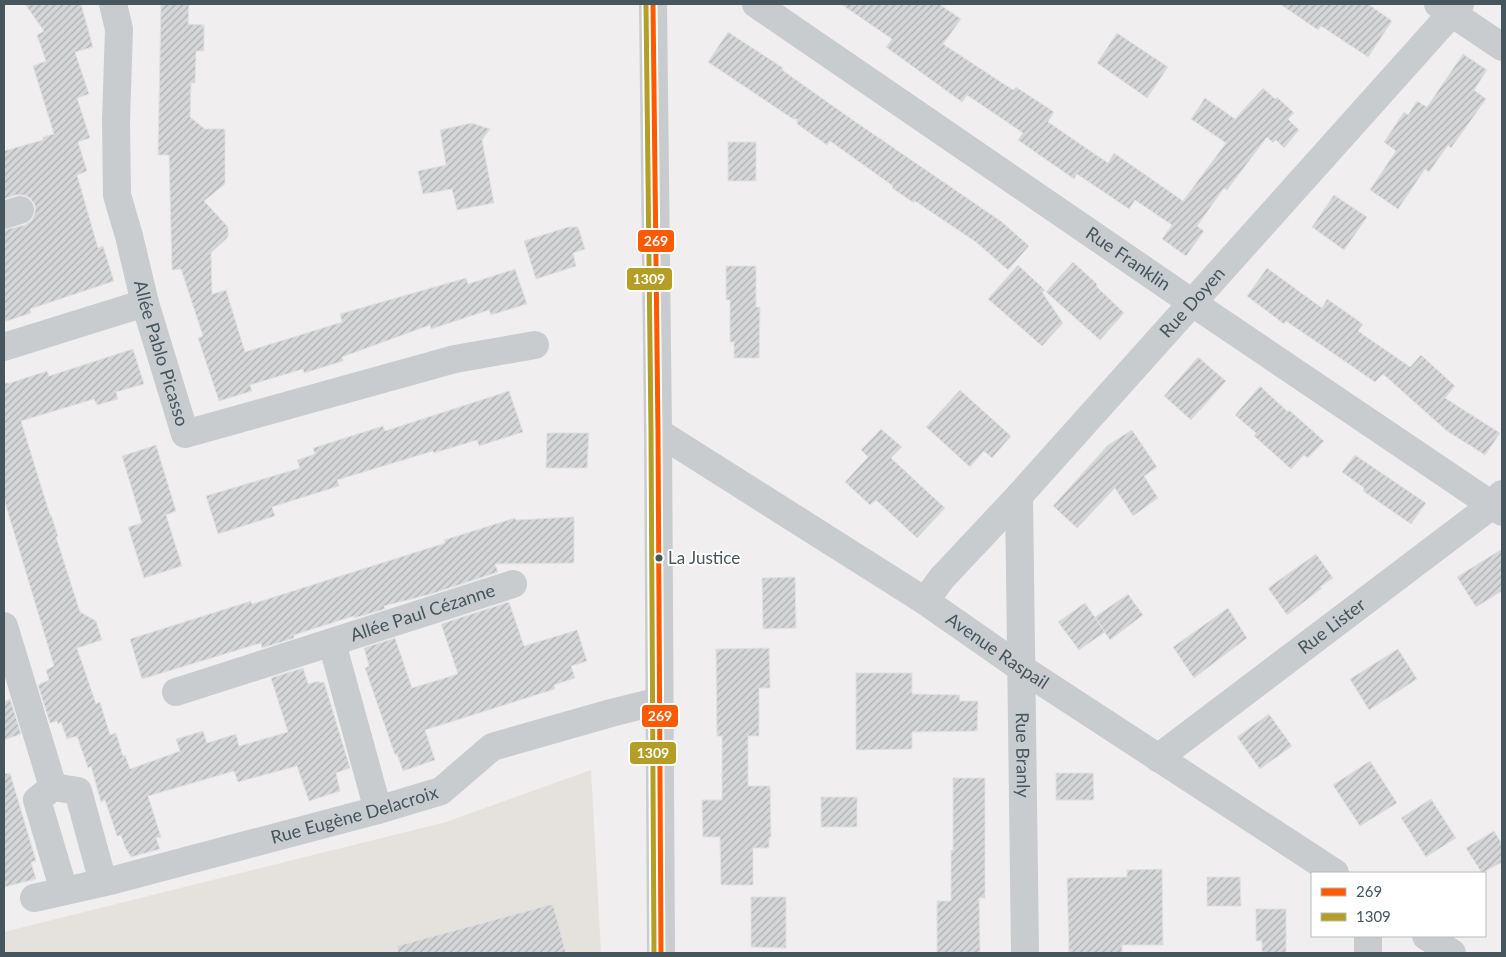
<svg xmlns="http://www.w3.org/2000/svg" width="1506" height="957" viewBox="0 0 1506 957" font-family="Lato,sans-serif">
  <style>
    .commercial { fill: #e5e1dc }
    .building { fill: url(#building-hatch); stroke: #e1e1e2 }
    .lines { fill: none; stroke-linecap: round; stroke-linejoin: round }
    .minor { stroke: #c8ccce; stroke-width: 28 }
    .bus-1-casing { stroke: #fff; stroke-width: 9 }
    .bus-2-casing { stroke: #fff; stroke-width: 9 }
    .bus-1 { stroke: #ff5a00; stroke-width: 5 }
    .bus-2 { stroke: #b49e25; stroke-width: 5 }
    .bus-dot { fill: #45565c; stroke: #fff; stroke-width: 2 }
    .labels { text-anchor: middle; stroke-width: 4; stroke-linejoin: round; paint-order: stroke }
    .bus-label { font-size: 17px; fill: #45565c; stroke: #fff; text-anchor: start }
    .street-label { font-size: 18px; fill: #45565c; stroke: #fff }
    .line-badge { stroke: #fff; stroke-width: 2 }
    .badge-label { font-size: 14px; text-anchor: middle; font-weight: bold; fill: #fff }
  </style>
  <defs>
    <pattern id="building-hatch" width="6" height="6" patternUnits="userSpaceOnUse" patternTransform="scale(1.25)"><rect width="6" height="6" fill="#d5d6d8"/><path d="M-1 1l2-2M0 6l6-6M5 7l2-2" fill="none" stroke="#afb0b2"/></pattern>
  </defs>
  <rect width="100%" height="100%" fill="#f0eeef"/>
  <!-- commercial -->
  <polygon class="commercial" points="591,770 601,953 4,953 4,932 446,822"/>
  <!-- building -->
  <g class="building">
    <polygon points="25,4 81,4 93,47 75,52 89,94 77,98 90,138 78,142 87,171 77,175 98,248 103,246 114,281 30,309 31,313 4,322 4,230 25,225 32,220 35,213 35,205 30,198 24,195 15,195 4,199 4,151 43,140 43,137 54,134 33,66 46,61 37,35 44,31"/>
    <polygon points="161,4 189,4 188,24 204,25 204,51 196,51 195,83 191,83 190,117 205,129 225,129 225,184 204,201 228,227 228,237 211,253 212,294 226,290 245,352 342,322 340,314 466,278 468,284 515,269 527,304 491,315 489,310 431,329 430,325 342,357 343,361 304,373 303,369 250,385 252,391 219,401 198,338 203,336 181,269 172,270 169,155 158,155"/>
    <polygon points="841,4 939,4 961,19 943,44 1013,90 1016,87 1054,112 1048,122 1108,163 1114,153 1183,201 1226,143 1191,119 1205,98 1235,119 1263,88 1275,99 1277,97 1294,113 1288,119 1299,130 1284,148 1276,140 1273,143 1267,137 1227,190 1224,188 1197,226 1204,231 1186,256 1162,239 1172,225 1135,200 1129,209 1077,174 1074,179 1018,140 1023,133 967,95 962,102 886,47 892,39"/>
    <polygon points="1280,4 1368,4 1392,21 1368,57 1321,26 1318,30"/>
    <polygon points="728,32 783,68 782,70 847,116 1002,222 1029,246 1008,270 976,242 915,201 914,203 892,188 893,186 830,141 827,145 797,124 797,119 793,119 708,62"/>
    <polygon points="1117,33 1168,67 1147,98 1097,63"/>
    <polygon points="1463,54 1487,70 1474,90 1486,99 1451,148 1448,145 1429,172 1425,169 1398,209 1370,190 1396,151 1384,142 1404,112 1408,115 1417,101 1427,107"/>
    <polygon points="472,123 490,129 482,140 494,203 457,210 452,189 423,194 418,171 446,165 440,130"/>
    <rect x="728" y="142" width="28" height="39"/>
    <polygon points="1334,195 1367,217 1344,250 1312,227"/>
    <polygon points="568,227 578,227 585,249 573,253 576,266 536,279 524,241"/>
    <polygon points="1073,262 1097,284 1096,286 1124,313 1100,340 1046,292"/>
    <polygon points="1018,265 1045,290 1042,292 1063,323 1042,346 988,299"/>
    <polygon points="726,266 756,266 756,307 760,307 759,358 734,358 734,342 730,342 730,300 726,300"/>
    <polygon points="1267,268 1322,308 1327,299 1363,324 1358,331 1410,367 1421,355 1455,386 1445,398 1500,433 1485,455 1447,431 1383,374 1375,382 1286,321 1284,324 1247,296"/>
    <polygon points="133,349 144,384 116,392 118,399 97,405 94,399 21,421 50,515 51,515 58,536 56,537 80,612 96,621 102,640 77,648 96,704 100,702 110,735 116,733 123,756 125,755 130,769 180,751 176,739 203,731 207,743 236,734 239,746 288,732 271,678 303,668 308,684 319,681 320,683 324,682 350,768 336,773 340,791 309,801 297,766 238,782 234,771 148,796 161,837 156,838 160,849 131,857 125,847 121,835 117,836 105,800 101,802 91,766 88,768 77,736 67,739 61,722 58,724 57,721 50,723 38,685 49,680 46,670 54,666 4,499 4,383 10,383 47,371 49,376"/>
    <polygon points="1198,357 1226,381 1191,420 1164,396"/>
    <polygon points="1260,386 1288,412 1289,410 1324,441 1308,458 1304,455 1291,469 1254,436 1256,433 1235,415"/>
    <polygon points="960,390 1011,436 992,458 984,451 970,467 926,427"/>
    <polygon points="509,391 523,432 479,446 477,440 434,453 433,451 337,480 339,486 272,507 275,516 218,534 206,496 300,468 297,460 315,454 313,448 383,426 385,431"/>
    <polygon points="881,429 902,447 891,458 945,508 917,538 876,500 870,505 845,482 868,457 861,450"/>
    <polygon points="1132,430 1157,467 1144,476 1158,498 1133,516 1115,488 1077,528 1053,506 1108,445"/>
    <polygon points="547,433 589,433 587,468 546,468"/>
    <polygon points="156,445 176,511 166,515 182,566 144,578 128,527 142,523 122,456"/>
    <polygon points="1355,455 1426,503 1411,524 1363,491 1364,488 1342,472"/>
    <polygon points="574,517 574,563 495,564 498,572 431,594 384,606 385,609 354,618 354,616 344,619 294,635 294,638 262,648 261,643 142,679 130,639 251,601 252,604 445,543 444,540 515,518 516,520"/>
    <polygon points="1502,549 1502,591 1476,607 1457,577"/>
    <polygon points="1316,554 1333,578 1320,587 1322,588 1287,615 1268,588"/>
    <polygon points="795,577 796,628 763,629 762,578"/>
    <polygon points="1128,594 1143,615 1110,640 1095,617"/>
    <polygon points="509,602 524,646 577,630 587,661 571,666 575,678 554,685 555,689 425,730 435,760 403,771 397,754 395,755 365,668 369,666 364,648 395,638 412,688 458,674 441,624"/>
    <polygon points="1085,603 1105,632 1079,650 1058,622"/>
    <polygon points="1228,608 1247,638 1194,678 1173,647"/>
    <polygon points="769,648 770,688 759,688 759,736 748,736 748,786 770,786 771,837 769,837 769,848 753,848 753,885 721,885 720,837 703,837 702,800 722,800 722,736 717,736 716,649"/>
    <polygon points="1398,649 1417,679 1369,710 1350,679"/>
    <polygon points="856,673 912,673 912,694 960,695 959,701 978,701 977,731 912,732 912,749 856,750"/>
    <polygon points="10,699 21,734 4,740 4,702"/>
    <polygon points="1269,714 1292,746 1260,769 1237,737"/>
    <polygon points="1370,761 1397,803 1360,826 1333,785"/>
    <polygon points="10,773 36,861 31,862 36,879 4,887 4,774"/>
    <polygon points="1056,773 1093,773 1094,800 1056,800"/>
    <polygon points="953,778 985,778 985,898 979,898 980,953 937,953 937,901 951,901 951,850 953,850"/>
    <rect x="821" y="797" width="36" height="30"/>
    <polygon points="1431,799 1456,838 1426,857 1401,818"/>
    <polygon points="1494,831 1502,844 1502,862 1482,873 1466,848"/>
    <polygon points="1162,869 1163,945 1122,945 1122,953 1069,953 1067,878 1127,877 1127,870"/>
    <polygon points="1207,877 1240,877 1241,906 1207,906"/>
    <polygon points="751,897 786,897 786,948 751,947"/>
    <polygon points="553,904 566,953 398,953 397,946"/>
    <polygon points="1256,909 1286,909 1286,953 1262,953 1262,941 1256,941"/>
  </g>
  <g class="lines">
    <!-- minor -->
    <g class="minor">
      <path id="s1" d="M113 4 119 29 116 121 117 195 129 236 145 303 185 434 455 359 535 345"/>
      <polyline points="653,4 658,432 661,953"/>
      <path id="s2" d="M756 4 1191 302 1502 512"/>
      <polyline points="1438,4 1502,47"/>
      <polyline points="4,215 20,210"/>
      <polyline points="4,347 145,303"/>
      <path id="s3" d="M658 432 925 601 1021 668 1335 873"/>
      <path id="s4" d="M1019 496 1025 953"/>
      <path id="s5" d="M925 601 942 578 1019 496 1460 4"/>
      <polyline points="4,626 53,787 37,800 64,891"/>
      <polyline points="332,643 378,810"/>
      <path id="s6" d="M176 692 513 584"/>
      <path id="s7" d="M1158 758 1492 505 1502 494"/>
      <polyline points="53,787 78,791 103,882"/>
      <path id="s8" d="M34 898 114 880 378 810 441 791 492 747 611 713 659 701"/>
      <polyline points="1368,936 1368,953"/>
      <polyline points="1426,936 1452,953"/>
    </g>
    <!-- bus-1 casing -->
    <g class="bus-1-casing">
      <polyline id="bus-1" points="653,4 658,432 661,953"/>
    </g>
    <!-- bus-2 casing -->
    <g class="bus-2-casing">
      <polyline id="bus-2" points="646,4 651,432 654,953"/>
    </g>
    <!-- bus-1 -->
    <use href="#bus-1" class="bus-1"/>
    <!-- bus-2 -->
    <use href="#bus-2" class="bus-2"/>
  </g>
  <!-- markers -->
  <circle class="bus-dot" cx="659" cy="558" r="4.5"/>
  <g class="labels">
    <!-- bus labels -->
    <g class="bus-label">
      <text x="668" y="564">La Justice</text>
    </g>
    <!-- street labels -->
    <g class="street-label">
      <text dy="6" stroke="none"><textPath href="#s2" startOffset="451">Rue Franklin</textPath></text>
      <text dy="6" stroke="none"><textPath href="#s5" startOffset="401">Rue Doyen</textPath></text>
      <text dy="6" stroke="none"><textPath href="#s1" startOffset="356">Allée Pablo Picasso</textPath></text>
      <text dy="6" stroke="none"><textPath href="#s6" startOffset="259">Allée Paul Cézanne</textPath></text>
      <text dy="6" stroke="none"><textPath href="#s7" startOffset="218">Rue Lister</textPath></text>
      <text dy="6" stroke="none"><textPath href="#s3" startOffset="404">Avenue Raspail</textPath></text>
      <text dy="6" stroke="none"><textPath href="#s4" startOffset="259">Rue Branly</textPath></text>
      <text dy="6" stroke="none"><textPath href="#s8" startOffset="331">Rue Eugène Delacroix</textPath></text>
    </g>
  </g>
  <g class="line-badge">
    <rect x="637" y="229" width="38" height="24" rx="5" fill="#ff5a00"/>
    <rect x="626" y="267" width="47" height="24" rx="5" fill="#b49e25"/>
    <rect x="641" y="704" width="38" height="24" rx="5" fill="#ff5a00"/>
    <rect x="629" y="741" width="48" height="24" rx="5" fill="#b49e25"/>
  </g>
  <g class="badge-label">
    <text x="656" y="246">269</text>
    <text x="649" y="284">1309</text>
    <text x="660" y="721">269</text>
    <text x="653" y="758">1309</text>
  </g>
  <!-- border -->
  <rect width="1506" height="957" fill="none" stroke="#45565c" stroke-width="10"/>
  <!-- legend -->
  <rect x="1311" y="872" width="175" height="65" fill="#ffffff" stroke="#b5bbbe"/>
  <rect x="1321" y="888" width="25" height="8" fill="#ff5a00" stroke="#b5bbbe"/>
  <text x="1356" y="897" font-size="15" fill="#45565c">269</text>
  <rect x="1321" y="913" width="25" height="8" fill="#b49e25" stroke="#b5bbbe"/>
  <text x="1356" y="922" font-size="15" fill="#45565c">1309</text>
</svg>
